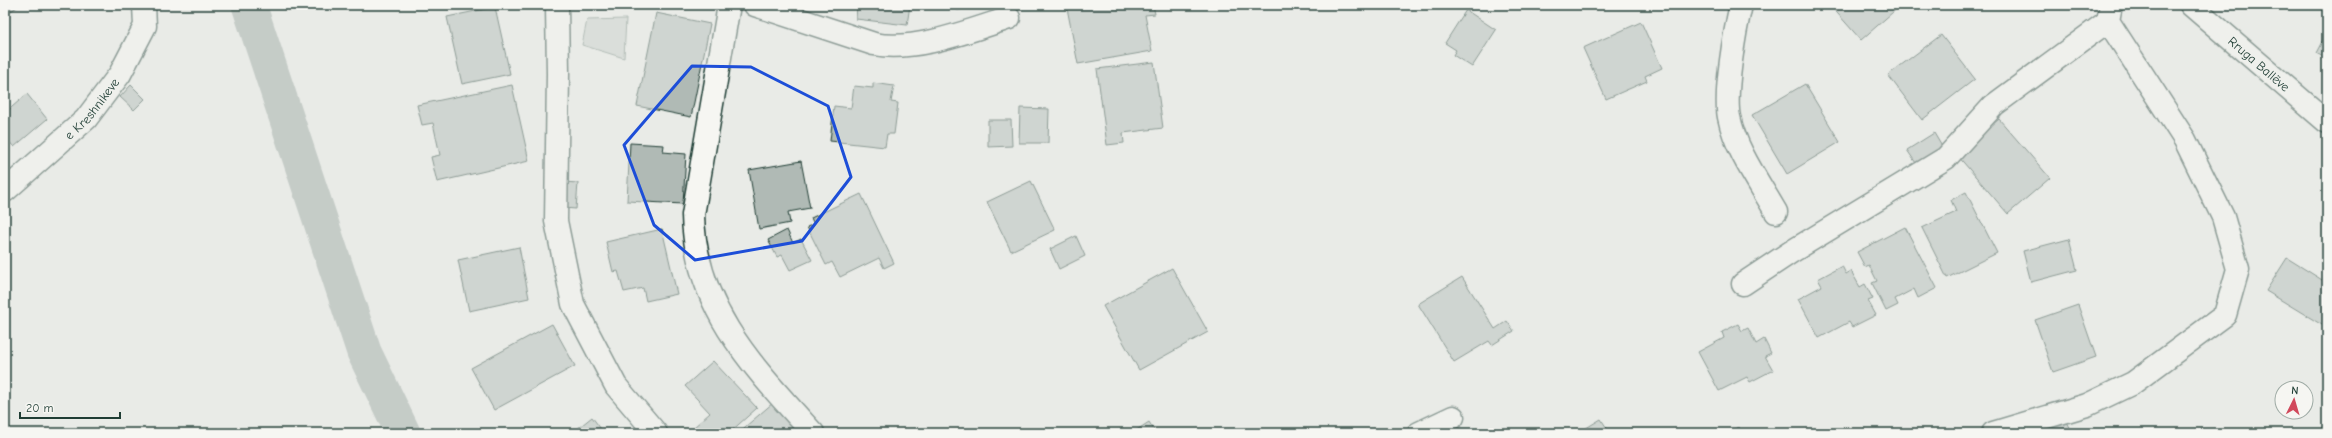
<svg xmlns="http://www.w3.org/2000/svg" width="2332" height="438" viewBox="0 0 2332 438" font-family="'Comic Neue',sans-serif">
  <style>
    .green { fill: #c7cec9; stroke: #73867e }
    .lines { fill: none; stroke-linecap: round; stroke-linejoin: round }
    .canal { stroke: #99a6a0; stroke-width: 35 }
    .building { fill: #b0bab5; stroke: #1f3d34 }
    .minor-casing { stroke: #1f3d34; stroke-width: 25 }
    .minor { stroke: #f6f6f2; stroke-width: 22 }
    .marked { fill: none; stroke: #1d4ed8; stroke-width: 3; stroke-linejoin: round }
    .labels { text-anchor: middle; stroke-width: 3.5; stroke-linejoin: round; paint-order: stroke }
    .street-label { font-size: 13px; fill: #1f3d34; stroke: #f6f6f2 }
  </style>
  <rect width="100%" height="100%" fill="#e9ebe7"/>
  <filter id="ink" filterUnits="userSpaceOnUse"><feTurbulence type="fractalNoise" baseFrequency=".025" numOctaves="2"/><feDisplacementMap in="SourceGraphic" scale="8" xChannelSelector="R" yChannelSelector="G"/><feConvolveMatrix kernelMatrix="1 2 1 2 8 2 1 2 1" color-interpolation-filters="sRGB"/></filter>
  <g filter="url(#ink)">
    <!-- green -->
    <polygon class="green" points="626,19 624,58 582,45 587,20"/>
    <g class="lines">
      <!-- canal -->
      <polyline class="canal" points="249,5 364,352 403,433"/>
    </g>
    <!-- building -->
    <g class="building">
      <polygon points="5,5 20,5 5,15"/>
      <polygon points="857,5 910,5 907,25 856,19"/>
      <polygon points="957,5 997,5 997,6 957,10"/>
      <polygon points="1072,5 1153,5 1155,14 1145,15 1152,51 1078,64 1067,8 1072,7"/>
      <polygon points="1830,5 1901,5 1861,40"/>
      <polygon points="495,7 510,74 462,84 447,17"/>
      <polygon points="1466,10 1496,30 1472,67 1453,55 1456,50 1445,43"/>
      <polygon points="656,13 710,24 691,117 637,106"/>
      <polygon points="1641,22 1662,68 1645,76 1647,81 1606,99 1583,48"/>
      <polygon points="2327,32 2327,59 2316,53"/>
      <polygon points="1941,35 1975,79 1922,120 1888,75"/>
      <polygon points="1154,62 1163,128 1123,133 1124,143 1107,145 1097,69"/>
      <polygon points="873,83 894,86 891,102 898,103 894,134 887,134 885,147 830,141 834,106 851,108 854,86 873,88"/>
      <polygon points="1805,84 1840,142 1787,174 1752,115"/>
      <polygon points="131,85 145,99 134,110 120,97"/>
      <polygon points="512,85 529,161 437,182 431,157 440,155 433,123 422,125 417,105"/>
      <polygon points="27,94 47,119 14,147 5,137 5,113"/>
      <polygon points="1020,108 1049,109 1048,143 1019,143"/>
      <polygon points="1999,119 2050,178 2008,214 1957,155"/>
      <polygon points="988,120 1011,120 1012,146 988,147"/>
      <polygon points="1934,133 1944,150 1918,166 1907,150"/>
      <polygon points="630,143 664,145 663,152 686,154 683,204 627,201"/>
      <polygon points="801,161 810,208 788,212 790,223 759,229 749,170"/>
      <polygon points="1031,181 1055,230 1011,251 987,202"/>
      <polygon points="564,182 578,183 576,209 563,208"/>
      <polygon points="1966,192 1997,253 1947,278 1922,228 1956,212 1951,200"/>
      <polygon points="861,194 894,263 884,268 879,258 840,277 832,262 826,265 807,227 814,224 811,218"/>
      <polygon points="1905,227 1937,288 1918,298 1914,289 1895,299 1898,305 1886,311 1872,283 1877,281 1869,265 1865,267 1857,252"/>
      <polygon points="662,229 677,294 646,301 643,288 624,292 618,271 613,272 606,242"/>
      <polygon points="787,230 793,243 801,239 812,260 790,270 782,255 777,257 768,240"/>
      <polygon points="1076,236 1085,256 1059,269 1050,249"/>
      <polygon points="2069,239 2077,270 2031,282 2023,251"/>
      <polygon points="519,247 529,298 469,311 458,260"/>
      <polygon points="2287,258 2327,283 2327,328 2266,291"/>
      <polygon points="1842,266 1846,274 1851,271 1860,287 1865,284 1873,299 1868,301 1876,315 1852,327 1849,322 1819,338 1798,299 1822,286 1818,279"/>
      <polygon points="1172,268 1208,332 1139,370 1103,306"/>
      <polygon points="1462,277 1495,329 1507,321 1514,331 1492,345 1489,341 1454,362 1418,304"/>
      <polygon points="2078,305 2096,357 2053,372 2035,320"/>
      <polygon points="552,324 575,366 494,410 471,368"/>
      <polygon points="1738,324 1742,331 1748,328 1756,344 1764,339 1771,353 1765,356 1773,370 1750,382 1747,377 1719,391 1698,352 1724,338 1722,332"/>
      <polygon points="713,361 757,408 729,433 699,433 694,427 710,413 685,386"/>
      <polygon points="774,402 800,433 738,433"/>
      <polygon points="592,417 604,433 572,433"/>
      <polygon points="1601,419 1610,433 1578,433"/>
      <polygon points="2066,420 2073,433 2041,433"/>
      <polygon points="1149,422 1156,433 1132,433"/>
      <polygon points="1739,427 1742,433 1728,433"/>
    </g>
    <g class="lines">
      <!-- minor casing -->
      <g class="minor-casing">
        <g id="minor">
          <polyline points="557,5 558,74 556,221 573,304 616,386 656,433"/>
          <path d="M729 5 693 215C695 308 754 368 813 433"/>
          <path d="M755 5 874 44C916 52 968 31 1009 18"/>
          <path d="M1741 5C1735 30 1724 93 1729 117 1736 151 1759 182 1776 212"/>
          <path id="s1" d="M2191 5 2327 122"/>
          <path id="s2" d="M5 191 86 119 120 74 145 26 144 5"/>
          <polyline points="1743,284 1791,252 1946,158 1994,105 2108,21"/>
          <polyline points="1419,433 1453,417"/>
          <polyline points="1993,433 2087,405 2133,383 2225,315 2238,269 2223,217 2185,140 2108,21 2111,5"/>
        </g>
      </g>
      <!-- minor -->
      <use href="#minor" class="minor"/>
    </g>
  </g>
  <!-- marked area -->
  <path d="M0 0H2332V438H0ZM692 66 751 67 828 106 851 177 802 241 695 260 654 225 624 145Z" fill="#e9ebe7" fill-opacity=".55" fill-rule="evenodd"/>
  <path class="marked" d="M692 66 751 67 828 106 851 177 802 241 695 260 654 225 624 145Z"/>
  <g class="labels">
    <!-- street labels -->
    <g class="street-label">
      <text dy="5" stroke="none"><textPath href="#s1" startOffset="90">Rruga Ballëve</textPath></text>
      <text dy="5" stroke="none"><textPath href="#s2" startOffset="120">e Kreshnikeve</textPath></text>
    </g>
  </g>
  <!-- margin -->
  <rect width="2332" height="438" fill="none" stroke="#f6f6f2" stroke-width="20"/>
  <rect x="10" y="10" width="2312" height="418" fill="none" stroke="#1f3d34" stroke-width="1.5" filter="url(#ink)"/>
  <!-- north arrow -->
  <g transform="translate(2294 400) rotate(5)"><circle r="19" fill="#f6f6f2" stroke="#a0aca6"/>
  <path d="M0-3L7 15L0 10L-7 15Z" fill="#d1495b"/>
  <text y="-6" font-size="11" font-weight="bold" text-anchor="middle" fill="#1f3d34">N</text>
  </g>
  <!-- scale -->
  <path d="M20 412v6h100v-6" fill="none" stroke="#1f3d34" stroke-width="2"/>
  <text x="26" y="412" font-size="12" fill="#1f3d34" stroke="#f6f6f2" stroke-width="3" paint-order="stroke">20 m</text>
</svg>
